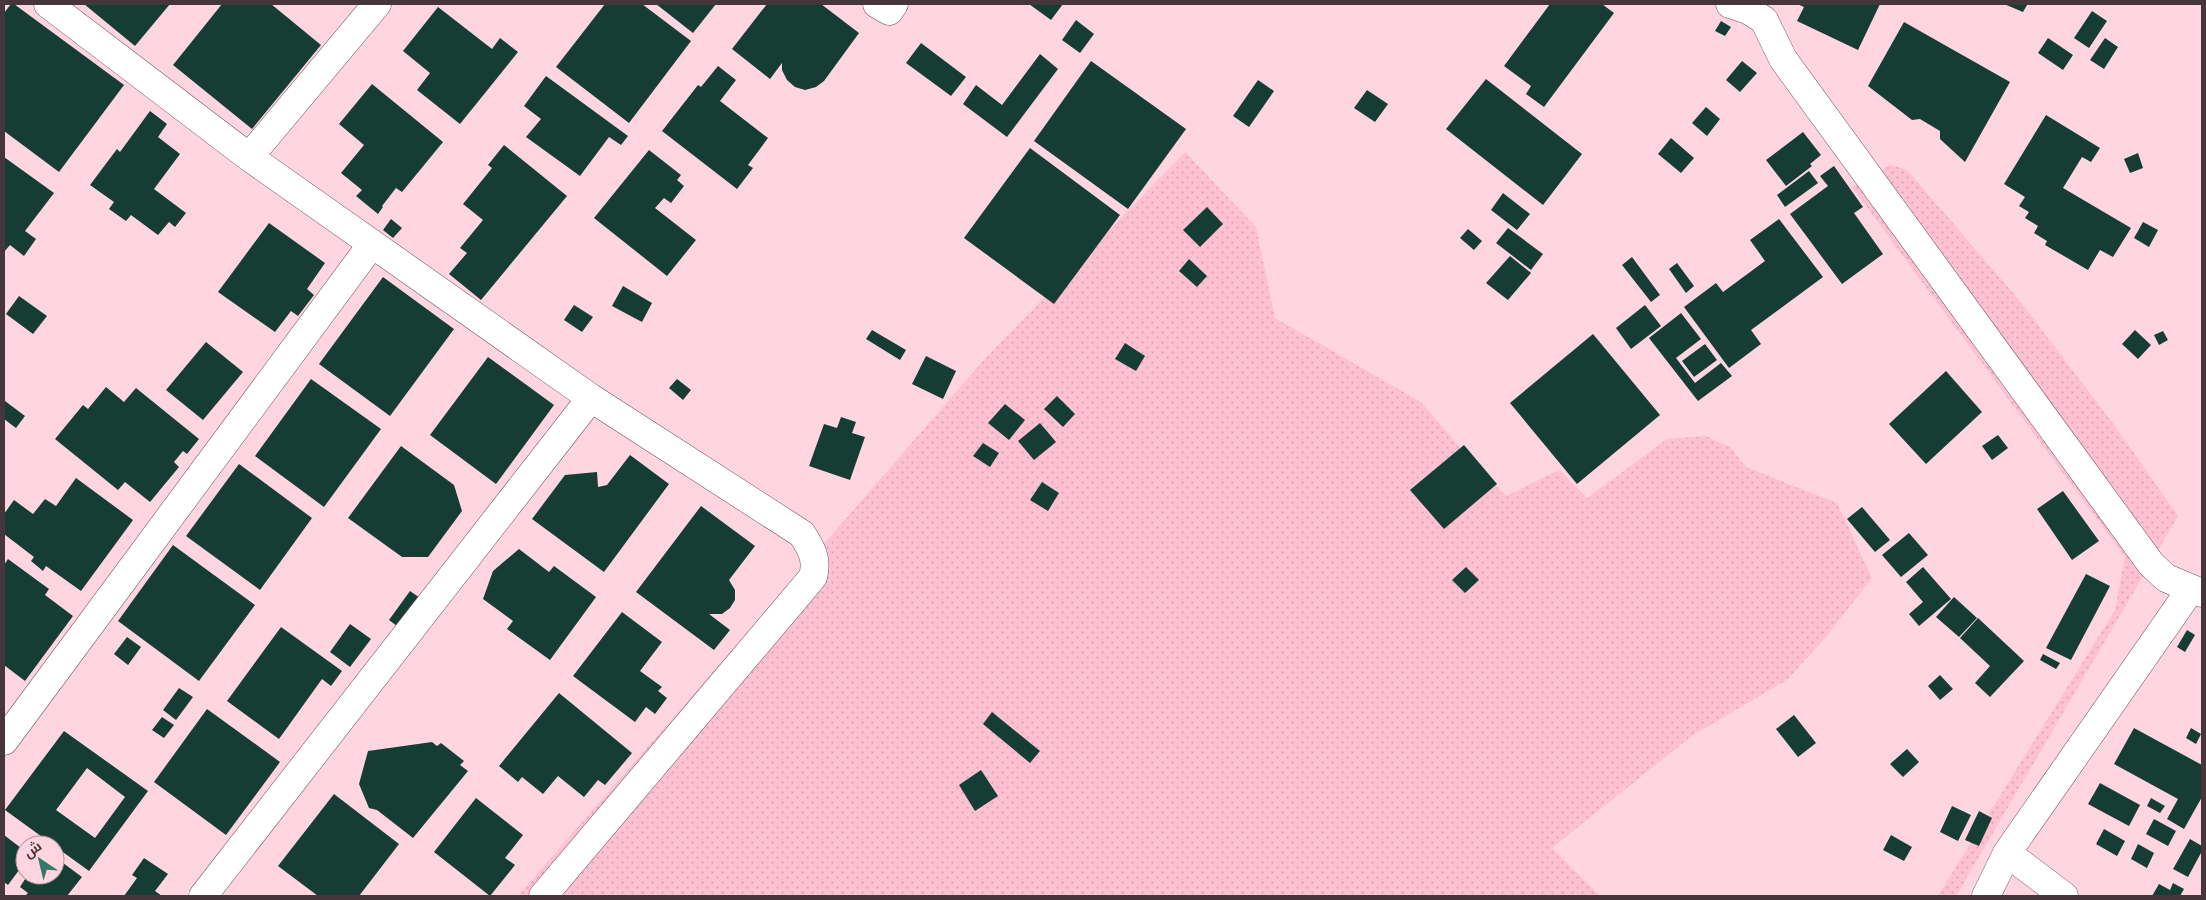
<svg xmlns="http://www.w3.org/2000/svg" width="2206" height="900" viewBox="0 0 2206 900" font-family="Ubuntu,Cairo,sans-serif">
  <style>
    .grass { fill: url(#grass-dots) }
    .building { fill: #153d34; fill-rule: evenodd }
    .lines { fill: none; stroke-linecap: round; stroke-linejoin: round }
    .minor-casing { stroke: #6f4d58; stroke-width: 29 }
    .minor { stroke: #fff; stroke-width: 28 }
  </style>
  <defs>
    <pattern id="grass-dots" width="8" height="8" patternUnits="userSpaceOnUse" patternTransform="scale(1.25)"><rect width="8" height="8" fill="#fec0d3"/><path d="M2 2h.1M6 6h.1" fill="none" stroke="#dba6b6" stroke-width="1.8" stroke-linecap="round"/></pattern>
  </defs>
  <rect width="100%" height="100%" fill="#fed5e1"/>
  <!-- grass -->
  <g class="grass">
    <polygon points="1185,152 1256,227 1275,318 1421,402 1478,468 1506,496 1559,470 1587,498 1667,439 1705,436 1730,447 1746,467 1837,503 1872,578 1825,638 1787,680 1693,735 1552,848 1600,896 518,896 983,361"/>
    <polygon points="1891,165 1907,170 2020,301 2117,429 2178,516 1956,896 1938,896 2115,610 2125,557 1852,187"/>
  </g>
  <!-- building -->
  <g class="building">
    <polygon points="11,4 14,4 124,85 59,172 4,131 4,13"/>
    <polygon points="84,4 170,4 135,46"/>
    <polygon points="222,4 271,4 321,45 252,129 173,65"/>
    <polygon points="605,4 642,4 691,41 629,123 556,67"/>
    <polygon points="656,4 716,4 693,33"/>
    <polygon points="767,4 821,4 859,33 824,81 816,87 805,90 795,87 787,80 782,70 782,63 770,79 732,49"/>
    <polygon points="1029,4 1063,4 1051,20"/>
    <polygon points="1550,4 1602,4 1614,13 1544,107 1526,94 1531,86 1504,66"/>
    <polygon points="1797,4 1880,4 1858,50 1797,21 1804,7"/>
    <polygon points="2004,4 2025,4 2027,5 2023,12"/>
    <polygon points="438,7 492,49 500,38 518,52 460,124 417,90 430,73 403,51"/>
    <polygon points="2092,11 2107,21 2089,48 2074,38"/>
    <polygon points="1076,20 1094,34 1080,53 1062,40"/>
    <polygon points="1721,21 1731,27 1725,36 1715,31"/>
    <polygon points="1904,22 2010,82 1965,162 1940,139 1940,131 1920,119 1912,120 1868,86"/>
    <polygon points="2048,38 2073,55 2063,70 2038,53"/>
    <polygon points="2105,38 2118,47 2104,69 2090,60"/>
    <polygon points="921,43 966,77 951,96 906,63"/>
    <polygon points="1040,54 1058,69 1007,137 963,104 976,85 1002,105"/>
    <polygon points="1091,61 1186,129 1128,209 1034,141"/>
    <polygon points="1742,61 1757,73 1740,92 1726,80"/>
    <polygon points="718,66 736,80 720,101 768,138 748,165 753,168 737,189 662,131 698,85 701,87"/>
    <polygon points="546,76 628,136 621,145 609,137 580,176 526,137 541,119 524,106"/>
    <polygon points="1486,79 1582,154 1543,205 1446,129"/>
    <polygon points="1258,80 1274,91 1249,127 1233,116"/>
    <polygon points="372,84 443,142 402,192 396,188 382,206 383,207 378,214 356,196 362,190 341,173 364,145 339,124"/>
    <polygon points="1367,90 1388,104 1375,122 1354,108"/>
    <polygon points="1706,107 1720,119 1707,136 1692,123"/>
    <polygon points="150,111 167,124 158,137 180,154 154,189 186,213 175,227 169,222 158,235 131,215 126,221 109,209 114,202 90,185 117,149 120,152"/>
    <polygon points="2046,115 2100,148 2091,162 2082,157 2063,188 2131,228 2113,257 2100,250 2088,270 2045,245 2047,241 2034,233 2038,226 2025,218 2029,212 2019,206 2025,197 2004,184"/>
    <polygon points="1803,132 1821,155 1810,164 1812,166 1786,186 1766,160"/>
    <polygon points="1671,138 1694,158 1681,173 1658,154"/>
    <polygon points="504,145 567,196 481,300 449,274 467,253 460,248 483,220 463,204 492,168 488,165"/>
    <polygon points="1030,148 1120,215 1054,304 964,238"/>
    <polygon points="649,150 681,175 677,180 684,186 671,203 664,198 655,208 696,240 667,276 594,218"/>
    <polygon points="2138,153 2143,168 2130,173 2124,159"/>
    <polygon points="4,157 54,193 25,231 36,239 24,256 10,245 4,252"/>
    <polygon points="1834,166 1863,207 1854,213 1883,254 1842,284 1790,214 1828,186 1820,176"/>
    <polygon points="1809,171 1818,183 1785,207 1777,195"/>
    <polygon points="1503,193 1530,214 1517,230 1491,210"/>
    <polygon points="1207,207 1223,224 1200,247 1183,230"/>
    <polygon points="391,219 402,228 393,238 383,230"/>
    <polygon points="1779,219 1823,277 1751,330 1761,344 1729,368 1684,307 1716,283 1723,292 1765,261 1750,240"/>
    <polygon points="2143,222 2158,230 2149,247 2134,238"/>
    <polygon points="269,223 325,263 307,289 314,295 298,316 291,311 275,332 218,292"/>
    <polygon points="1508,228 1543,254 1531,270 1496,243"/>
    <polygon points="1468,229 1482,241 1474,250 1460,238"/>
    <polygon points="1510,256 1531,273 1508,300 1486,283"/>
    <polygon points="1632,257 1660,295 1651,302 1622,265"/>
    <polygon points="1189,259 1207,276 1197,287 1179,271"/>
    <polygon points="1677,263 1694,286 1686,293 1669,269"/>
    <polygon points="383,277 454,329 390,416 319,364"/>
    <polygon points="623,286 652,303 642,322 612,306"/>
    <polygon points="19,296 47,316 33,334 6,314"/>
    <polygon points="574,305 593,317 582,332 564,320"/>
    <polygon points="1645,305 1661,326 1631,349 1616,328"/>
    <polygon points="1681,313 1701,339 1676,358 1695,383 1721,363 1732,376 1698,401 1649,338"/>
    <polygon points="872,330 906,350 900,360 866,339"/>
    <polygon points="2135,330 2151,345 2138,359 2122,344"/>
    <polygon points="2163,331 2168,340 2159,345 2154,335"/>
    <polygon points="1593,334 1660,415 1577,484 1510,403"/>
    <polygon points="206,342 243,372 203,420 166,390"/>
    <polygon points="1125,343 1145,356 1136,371 1115,359"/>
    <polygon points="1705,344 1717,360 1694,377 1682,361"/>
    <polygon points="926,356 956,371 943,399 912,384"/>
    <polygon points="488,357 554,405 496,484 430,435"/>
    <polygon points="1946,371 1982,412 1926,464 1889,424"/>
    <polygon points="311,379 381,429 324,507 255,456"/>
    <polygon points="677,379 691,390 683,400 669,388"/>
    <polygon points="106,387 124,402 136,388 199,439 187,454 183,451 174,462 179,467 150,502 125,482 118,490 55,439 83,405 88,409"/>
    <polygon points="1057,396 1075,414 1063,427 1044,409"/>
    <polygon points="5,401 25,416 16,428 4,419"/>
    <polygon points="1005,404 1025,420 1009,440 988,423"/>
    <polygon points="841,417 856,422 852,433 865,437 850,480 809,466 824,424 837,428"/>
    <polygon points="1040,423 1056,442 1034,460 1018,441"/>
    <polygon points="1998,435 2008,448 1992,460 1982,446"/>
    <polygon points="983,443 999,453 990,467 973,456"/>
    <polygon points="1464,445 1497,484 1444,529 1410,490"/>
    <polygon points="401,446 454,485 462,511 428,557 402,557 348,518"/>
    <polygon points="630,455 669,484 604,572 532,519 565,475 597,472 598,487 607,485"/>
    <polygon points="239,464 312,518 260,590 186,536"/>
    <polygon points="76,478 133,520 81,591 46,566 43,571 31,561 34,557 4,534 4,514 14,500 33,514 45,499 56,506"/>
    <polygon points="1042,482 1059,493 1048,511 1030,500"/>
    <polygon points="2063,491 2099,541 2072,560 2037,509"/>
    <polygon points="701,506 755,546 729,580 735,590 735,600 730,608 722,614 709,614 730,630 714,650 636,592"/>
    <polygon points="1862,507 1890,540 1875,552 1847,519"/>
    <polygon points="1909,533 1928,555 1901,577 1882,555"/>
    <polygon points="173,545 255,605 199,681 118,621"/>
    <polygon points="519,549 549,572 554,566 596,597 550,660 507,629 513,621 483,599 493,571"/>
    <polygon points="8,559 49,589 45,595 73,616 25,681 4,665 4,565"/>
    <polygon points="1466,567 1479,580 1465,593 1452,580"/>
    <polygon points="1923,567 1951,599 1919,626 1909,614 1923,602 1906,582"/>
    <polygon points="2086,574 2110,586 2071,660 2046,648"/>
    <polygon points="410,591 423,600 401,629 389,620"/>
    <polygon points="1954,597 1977,618 1959,637 1936,617"/>
    <polygon points="622,612 662,642 640,671 662,687 658,691 667,698 655,714 646,707 635,722 573,676"/>
    <polygon points="1978,618 2024,661 1990,697 1975,683 1990,666 1960,638"/>
    <polygon points="350,624 371,639 350,667 330,652"/>
    <polygon points="281,627 342,671 331,686 322,679 279,739 227,701"/>
    <polygon points="2187,630 2195,635 2185,652 2177,647"/>
    <polygon points="127,637 141,647 128,665 114,654"/>
    <polygon points="2043,654 2060,663 2056,669 2040,660"/>
    <polygon points="1940,675 1953,689 1940,700 1928,686"/>
    <polygon points="179,688 193,697 176,720 163,710"/>
    <polygon points="559,693 632,753 605,785 598,780 584,797 558,776 543,794 522,777 518,782 499,766"/>
    <polygon points="207,709 280,762 226,835 154,782"/>
    <polygon points="992,712 1040,751 1030,763 983,724"/>
    <polygon points="1794,715 1816,743 1798,757 1776,729"/>
    <polygon points="162,717 174,725 164,738 152,730"/>
    <polygon points="2134,728 2202,765 2202,797 2184,829 2167,819 2178,799 2114,764"/>
    <polygon points="2191,728 2201,734 2196,744 2186,738"/>
    <path d="M64 731 148 791 89 871 5 810ZM87 768 125 797 95 838 56 810Z"/>
    <polygon points="432,742 437,746 441,743 464,761 460,765 468,771 413,838 377,810 369,808 359,784 368,751"/>
    <polygon points="1907,749 1919,762 1903,777 1890,764"/>
    <polygon points="981,770 998,796 975,811 959,785"/>
    <polygon points="2100,783 2140,805 2129,826 2088,804"/>
    <polygon points="334,794 399,844 359,896 318,896 278,866"/>
    <polygon points="476,798 523,835 505,858 515,865 490,896 434,852"/>
    <polygon points="2151,798 2165,806 2160,813 2147,806"/>
    <polygon points="1952,806 1971,815 1958,841 1940,832"/>
    <polygon points="1979,811 1992,818 1979,846 1965,840"/>
    <polygon points="2154,819 2176,831 2168,846 2146,834"/>
    <polygon points="2104,829 2125,841 2117,856 2096,844"/>
    <polygon points="4,835 25,851 25,862 8,885 4,882"/>
    <polygon points="1891,835 1912,847 1904,861 1883,850"/>
    <polygon points="2190,839 2202,846 2202,851 2188,877 2173,869"/>
    <polygon points="2138,844 2154,853 2147,868 2131,859"/>
    <polygon points="55,857 82,877 67,896 25,896 28,893 20,887 27,876 25,875 55,875"/>
    <polygon points="144,858 168,874 155,891 162,896 124,896 137,878 132,875"/>
    <polygon points="2173,883 2184,889 2180,896 2152,896 2159,884 2170,890"/>
  </g>
  <g class="lines">
    <!-- minor casing -->
    <g class="minor-casing">
      <g id="minor">
        <path d="M48 4 249 157 591 398 802 534C811 548 818 559 813 577L543 896"/>
        <polyline points="877,4 889,11 894,4"/>
        <polyline points="1730,4 1748,10 1764,20 1783,59 2151,564 2166,578 2202,593"/>
        <polyline points="249,157 377,4"/>
        <polyline points="4,741 372,244"/>
        <polyline points="2007,853 2064,896"/>
        <polyline points="203,896 591,398"/>
        <polyline points="1986,896 2007,853 2191,589"/>
      </g>
    </g>
    <!-- minor -->
    <use href="#minor" class="minor"/>
  </g>
  <!-- border -->
  <rect width="2206" height="900" fill="none" stroke="#46363b" stroke-width="10"/>
  <!-- north arrow -->
  <g transform="translate(40 860) rotate(325)"><circle r="24" fill="#fed5e1" stroke="#b4959f"/>
  <path d="M0-4L9 19L0 12L-9 19Z" fill="#377969"/>
  <text y="-8" font-size="14" font-weight="bold" text-anchor="middle" fill="#46363b">ش</text>
  </g>
</svg>
